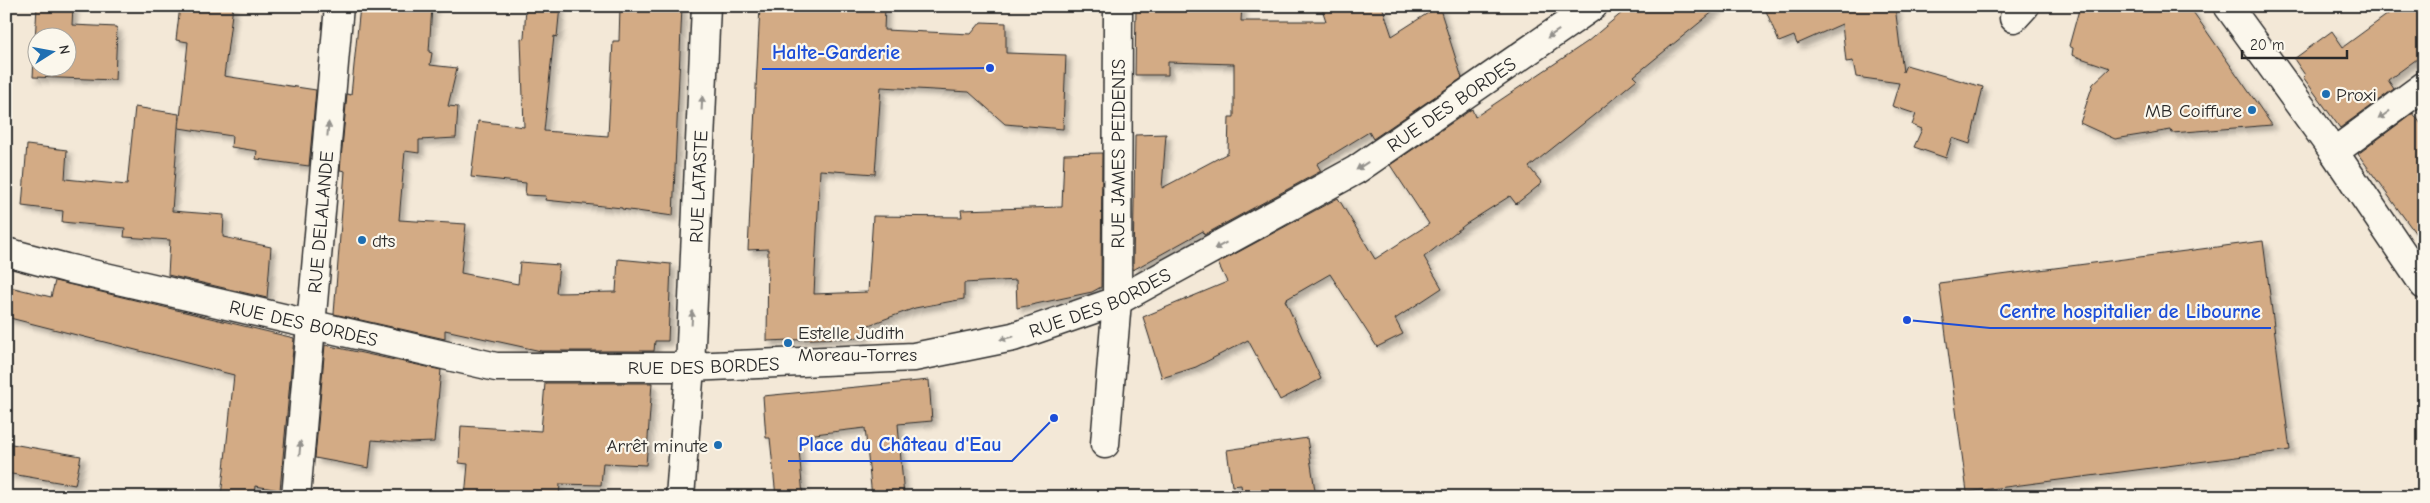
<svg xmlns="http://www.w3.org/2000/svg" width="2430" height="503" viewBox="0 0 2430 503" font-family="'Comic Neue',sans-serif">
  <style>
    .building { fill: #d3ab85; stroke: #2b2b2b; fill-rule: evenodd; filter: url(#shadow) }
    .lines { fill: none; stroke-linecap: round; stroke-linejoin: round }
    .street-casing { stroke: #2b2b2b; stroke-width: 31 }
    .secondary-casing { stroke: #2b2b2b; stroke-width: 31 }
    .street { stroke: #fbf7ec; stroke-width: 28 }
    .secondary { stroke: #fbf7ec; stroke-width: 28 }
    .oneway { fill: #93918c }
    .poi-dot { fill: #1f6fb2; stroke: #fbf7ec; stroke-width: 2 }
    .labels { text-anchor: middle; stroke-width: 4.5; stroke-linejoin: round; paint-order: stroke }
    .poi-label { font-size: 19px; fill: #2b2b2b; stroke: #fbf7ec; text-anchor: start }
    .street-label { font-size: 19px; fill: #2b2b2b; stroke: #fbf7ec }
    .leader { fill: none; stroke: #1d4ed8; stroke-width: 2 }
    .callout-dot { fill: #1d4ed8; stroke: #fbf7ec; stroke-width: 2 }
    .callout-label { font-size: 20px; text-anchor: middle; font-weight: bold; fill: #1d4ed8; stroke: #fbf7ec; stroke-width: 4.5; stroke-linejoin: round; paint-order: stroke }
  </style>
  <defs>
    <filter id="shadow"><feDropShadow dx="4.5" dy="4.5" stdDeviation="2.5" flood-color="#0004"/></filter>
  </defs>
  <rect width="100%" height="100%" fill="#f3e8d7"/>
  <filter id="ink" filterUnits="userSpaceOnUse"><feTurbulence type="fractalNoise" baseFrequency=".02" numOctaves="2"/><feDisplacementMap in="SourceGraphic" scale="10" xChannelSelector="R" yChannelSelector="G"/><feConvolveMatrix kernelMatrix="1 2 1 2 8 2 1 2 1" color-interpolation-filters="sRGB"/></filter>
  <g filter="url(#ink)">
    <!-- building -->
    <g class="building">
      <path d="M37 6H73L72 25 117 27 115 80 33 77ZM38 38H68V68H38Z"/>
      <polygon points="180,6 233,6 224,76 316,90 309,166 256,159 257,151 231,147 232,136 179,128 188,42 176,40"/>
      <polygon points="360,6 432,6 429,52 432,53 430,65 457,68 448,106 458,107 456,138 419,140 419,153 405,151 399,220 466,224 461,273 518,284 520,262 559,265 556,293 616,292 618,259 671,264 668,341 655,341 654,351 541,351 445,330 445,339 334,314 345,171 340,170 347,94 351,95"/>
      <polygon points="526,6 560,6 557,37 554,36 544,131 608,136 613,41 619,41 620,6 682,6 673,216 622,209 622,208 545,200 546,196 525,195 526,183 471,177 478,121 524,127 521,38 524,39"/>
      <polygon points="760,6 885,6 884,30 971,34 981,22 1006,23 1006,53 1066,55 1063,129 1005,124 969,92 881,87 875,174 820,170 814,294 868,292 873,216 962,217 961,210 1062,207 1064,154 1102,153 1101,287 1092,292 1017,308 1016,280 964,283 964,299 915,308 866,326 865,337 767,341 768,249 748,250"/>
      <polygon points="1136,6 1242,6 1241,21 1326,21 1321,6 1382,6 1392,36 1439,6 1462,78 1373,139 1369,132 1317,164 1321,171 1204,235 1203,231 1133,270 1135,135 1166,134 1162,188 1228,153 1229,117 1234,117 1234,64 1168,62 1168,75 1135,75"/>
      <polygon points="1630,6 1720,6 1634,76 1637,79 1594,115 1529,167 1542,183 1516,204 1510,196 1466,224 1424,257 1442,288 1395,319 1403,334 1377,347 1330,274 1285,300 1321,379 1280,400 1248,340 1196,367 1162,378 1143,317 1227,282 1218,263 1338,198 1375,259 1429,224 1390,165 1472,109 1475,117 1587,42"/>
      <polygon points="1764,6 1895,6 1903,72 1906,65 1983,87 1970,144 1952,138 1946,158 1914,147 1922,129 1912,125 1916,114 1892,106 1899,83 1856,77 1853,61 1846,62 1842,24 1797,44 1794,36 1779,42"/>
      <polygon points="2080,6 2189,6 2272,125 2172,133 2171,130 2115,139 2080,123 2093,84 2110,68 2072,55 2073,48 2069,46"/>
      <polygon points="2399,6 2424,6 2424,54 2388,80 2394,89 2340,128 2303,77 2305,75 2294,59 2332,31 2343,47"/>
      <polygon points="135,107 179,114 172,211 224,215 223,237 271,247 267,298 168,275 170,240 124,237 125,228 62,222 63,211 22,206 27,145 67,150 65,179 127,185"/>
      <polygon points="2413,113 2424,128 2424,245 2358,154"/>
      <polygon points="2263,241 2290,450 1967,492 1939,283"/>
      <polygon points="55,281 294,338 280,490 255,486 254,497 221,497 234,375 6,317 6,286 51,297"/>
      <polygon points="325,345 441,370 434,442 409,443 372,440 369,468 315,458"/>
      <polygon points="929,380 932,421 898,424 904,497 872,497 865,428 798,436 803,497 776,497 770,438 766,438 763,396"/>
      <polygon points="545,383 652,383 646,465 603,463 601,485 560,484 559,497 465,497 468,464 459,463 461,426 541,431"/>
      <polygon points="1307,438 1316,497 1243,497 1241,485 1232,486 1227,450"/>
      <polygon points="6,443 81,456 75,485 6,473"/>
    </g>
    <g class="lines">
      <!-- street casing -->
      <g class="street-casing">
        <g id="street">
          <polyline points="2014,18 2025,6"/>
          <polyline points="2334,152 2424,86"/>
          <path id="s1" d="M6 252 66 268 496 367H690L914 357 1013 337 1117 301 1356 170 1593 6"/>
          <path id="s2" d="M1105 444 1117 301 1118 6"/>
          <path id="s3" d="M296 497 339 6"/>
        </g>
      </g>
      <!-- secondary casing -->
      <g class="secondary-casing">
        <g id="secondary">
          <polyline points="2228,6 2334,152 2424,285"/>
          <path id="s4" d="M680 497 690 367 706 6"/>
        </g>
      </g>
      <!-- street -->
      <use href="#street" class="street"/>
      <!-- secondary -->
      <use href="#secondary" class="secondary"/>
    </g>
    <!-- one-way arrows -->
    <defs><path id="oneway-solid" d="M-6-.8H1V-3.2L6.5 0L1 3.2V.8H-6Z" transform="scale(1.25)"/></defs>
    <g class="oneway">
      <use href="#oneway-solid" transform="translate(1553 34) rotate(146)"/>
      <use href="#oneway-solid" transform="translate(702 103) rotate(-87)"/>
      <use href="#oneway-solid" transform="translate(2384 115) rotate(144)"/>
      <use href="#oneway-solid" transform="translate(328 129) rotate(-85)"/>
      <use href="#oneway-solid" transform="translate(1362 166) rotate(146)"/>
      <use href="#oneway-solid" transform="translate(1220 246) rotate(151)"/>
      <use href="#oneway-solid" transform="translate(692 318) rotate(-87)"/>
      <use href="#oneway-solid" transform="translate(1007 338) rotate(167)"/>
      <use href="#oneway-solid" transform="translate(300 448) rotate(-85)"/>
    </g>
  </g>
  <!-- markers -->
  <g class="poi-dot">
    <circle cx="2326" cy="94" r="5"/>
    <circle cx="2252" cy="110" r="5"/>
    <circle cx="362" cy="240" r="5"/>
    <circle cx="788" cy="343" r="5"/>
    <circle cx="718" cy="445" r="5"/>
  </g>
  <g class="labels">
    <!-- poi labels -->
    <g class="poi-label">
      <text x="2336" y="101">Proxi</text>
      <text x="2242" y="117" text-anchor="end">MB Coiffure</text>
      <text x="372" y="247">dts</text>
      <text x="798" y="339">Estelle Judith<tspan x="798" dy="22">Moreau-Torres</tspan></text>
      <text x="708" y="452" text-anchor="end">Arrêt minute</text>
    </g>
    <!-- street labels -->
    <g class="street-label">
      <text dy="7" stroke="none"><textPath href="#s1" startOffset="1521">RUE DES BORDES</textPath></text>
      <text dy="7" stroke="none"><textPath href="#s2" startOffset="291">RUE JAMES PEIDENIS</textPath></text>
      <text dy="7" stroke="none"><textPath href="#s4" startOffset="311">RUE LATASTE</textPath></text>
      <text dy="7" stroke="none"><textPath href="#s3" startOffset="276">RUE DELALANDE</textPath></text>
      <text dy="7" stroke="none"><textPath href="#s1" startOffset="1116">RUE DES BORDES</textPath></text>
      <text dy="7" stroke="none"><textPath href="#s1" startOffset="306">RUE DES BORDES</textPath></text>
      <text dy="7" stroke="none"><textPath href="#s1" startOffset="711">RUE DES BORDES</textPath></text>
    </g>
  </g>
  <!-- callouts -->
  <path class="leader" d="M990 68L910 69H762M1907 320L1990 328H2271M1054 418L1012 461H788"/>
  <g class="callout-dot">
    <circle cx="990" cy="68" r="5"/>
    <circle cx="1907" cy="320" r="5"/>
    <circle cx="1054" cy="418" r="5"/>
  </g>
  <g class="callout-label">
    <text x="836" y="59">Halte-Garderie</text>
    <text x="2130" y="318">Centre hospitalier de Libourne</text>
    <text x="900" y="451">Place du Château d'Eau</text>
  </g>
  <!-- margin -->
  <rect width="2430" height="503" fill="none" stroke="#fbf7ec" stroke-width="25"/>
  <rect x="12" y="12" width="2405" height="478" fill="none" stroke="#2b2b2b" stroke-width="2" filter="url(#ink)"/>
  <!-- north arrow -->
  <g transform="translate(52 52) rotate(79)"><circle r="24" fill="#fbf7ec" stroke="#a8a59f"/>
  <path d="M0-4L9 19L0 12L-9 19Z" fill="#1f6fb2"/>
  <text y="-8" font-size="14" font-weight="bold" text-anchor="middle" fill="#2b2b2b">N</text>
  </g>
  <!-- scale -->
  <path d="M2242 50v8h105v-8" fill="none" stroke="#2b2b2b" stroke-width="2.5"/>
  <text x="2250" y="50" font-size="15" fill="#2b2b2b" stroke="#fbf7ec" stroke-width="4" paint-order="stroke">20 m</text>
</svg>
